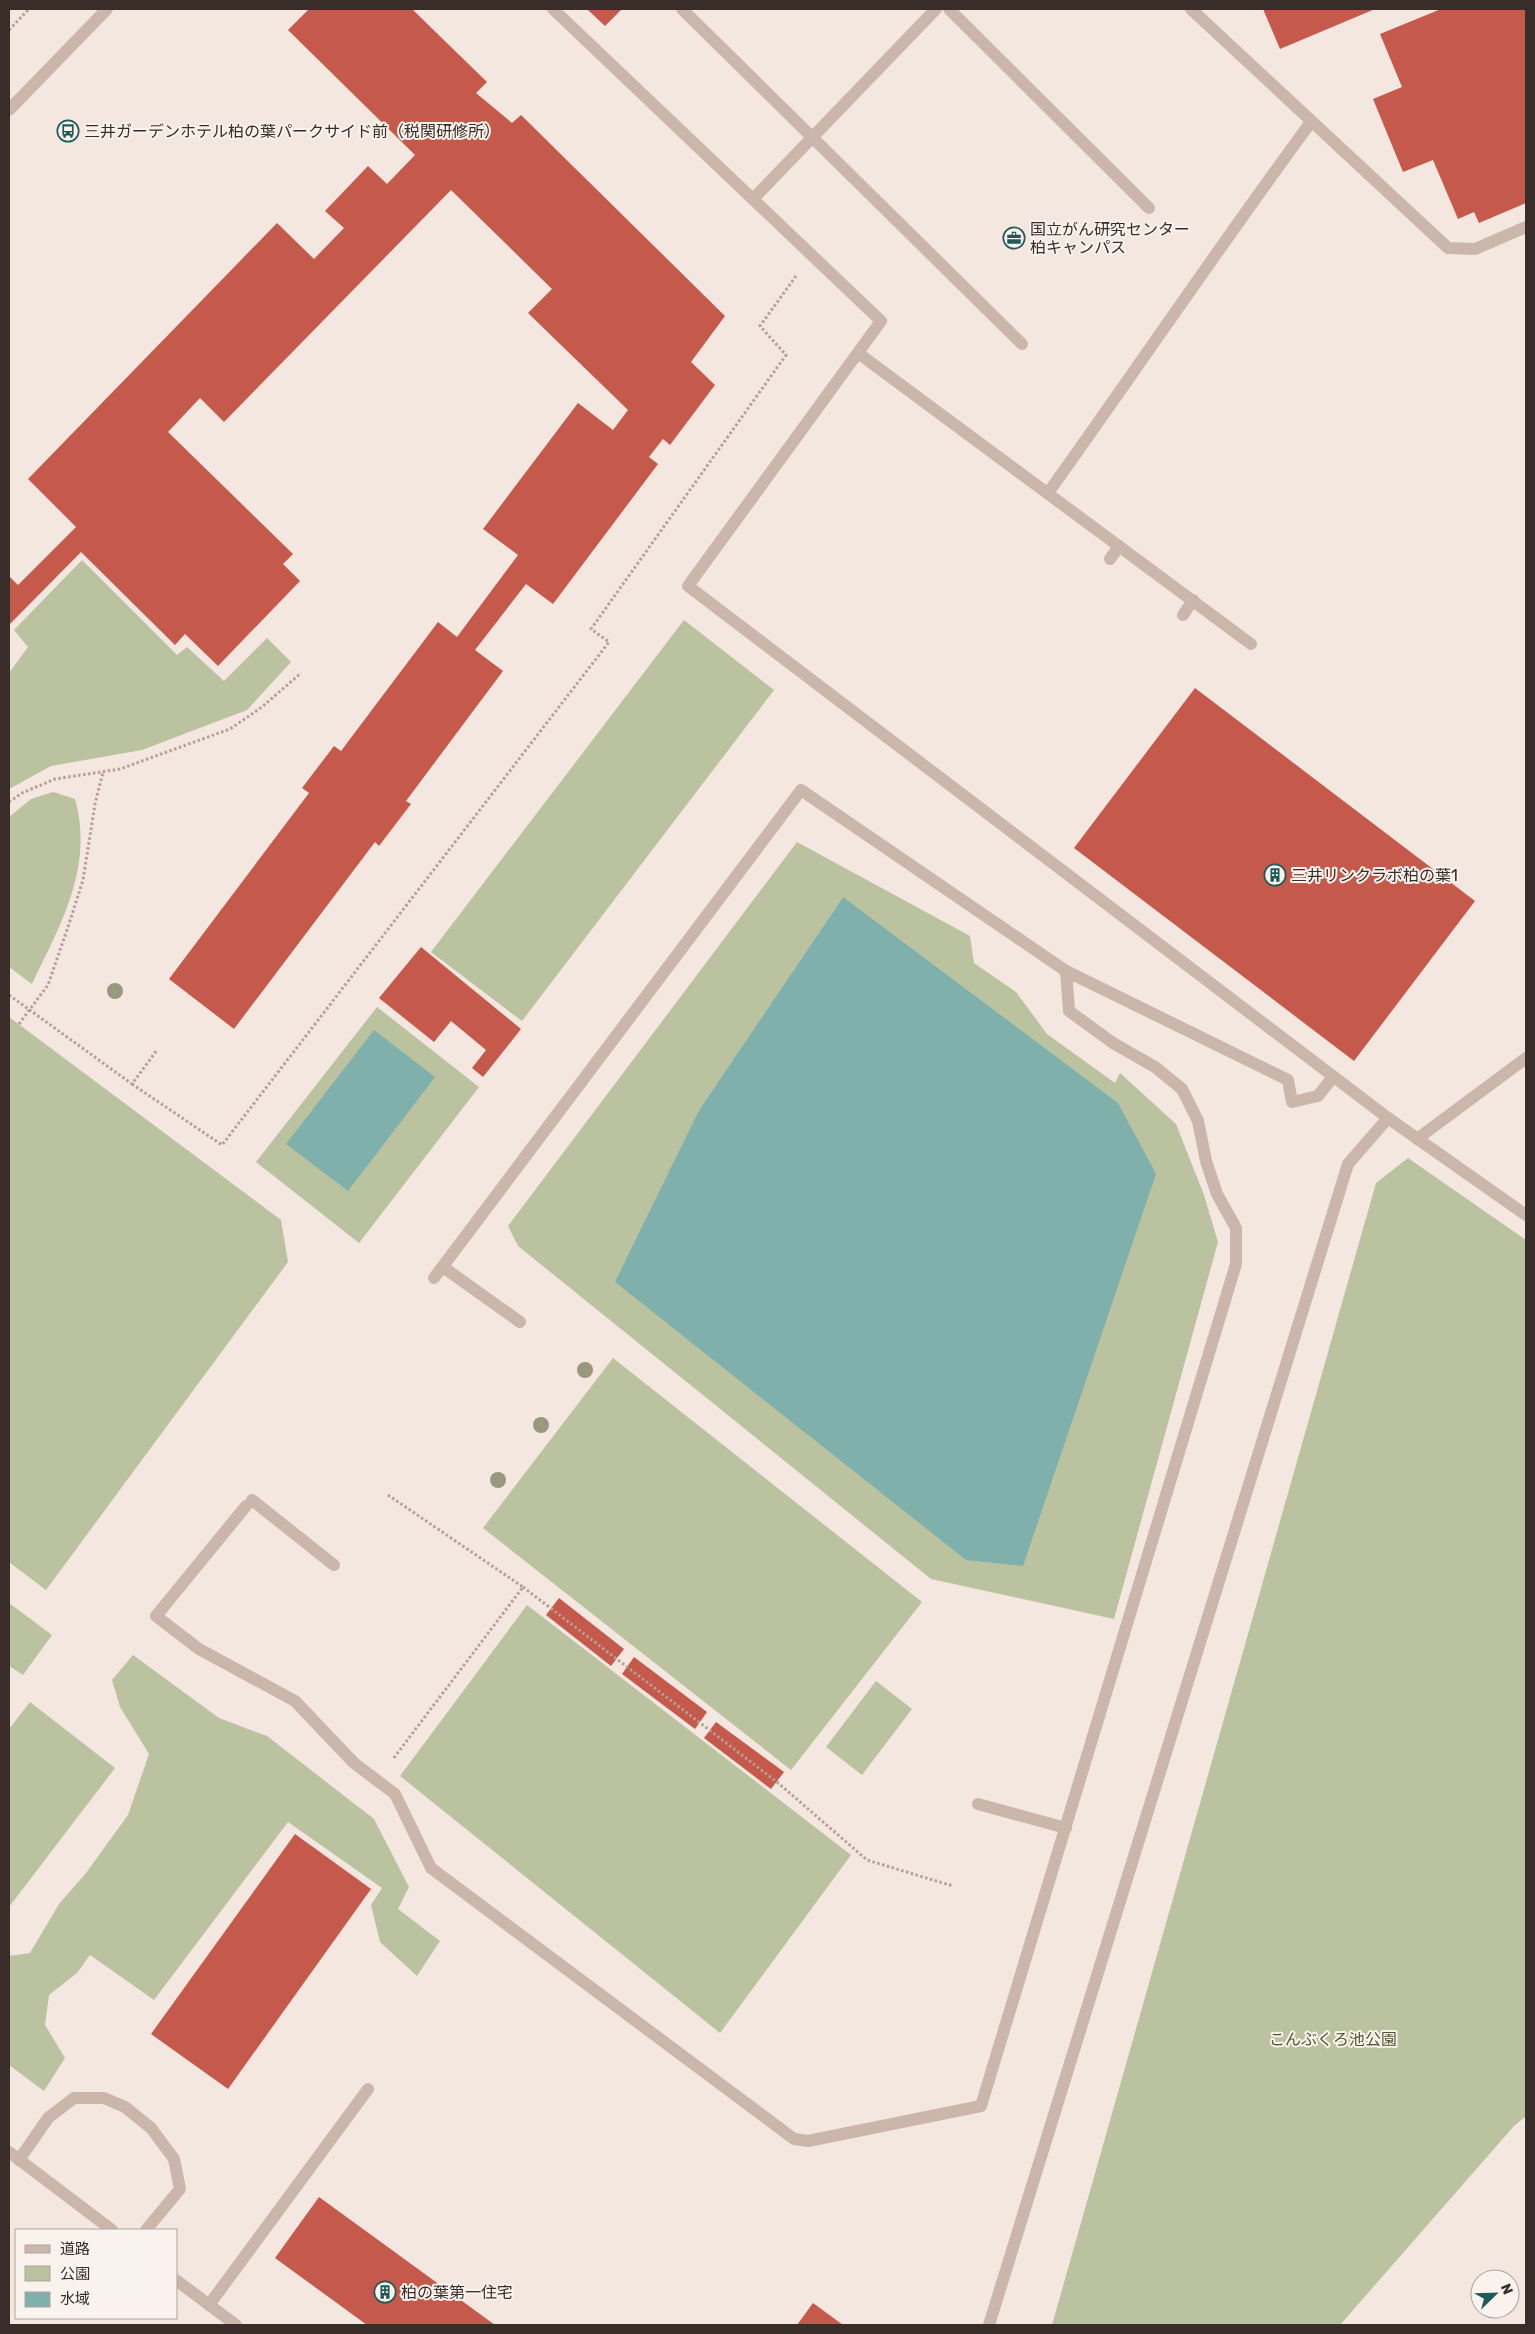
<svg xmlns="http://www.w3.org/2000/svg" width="1535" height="2334" viewBox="0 0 1535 2334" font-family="Rubik,'Noto Sans JP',sans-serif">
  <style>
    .green { fill: #bbc29f; fill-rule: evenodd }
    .water { fill: #7fb0ab }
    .building { fill: #c4594c }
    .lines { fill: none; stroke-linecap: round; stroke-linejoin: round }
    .path { stroke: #b79f95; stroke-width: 3; stroke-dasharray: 2.5 2.5; stroke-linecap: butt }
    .service { stroke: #cbb6ab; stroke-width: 12 }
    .minor { stroke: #cbb6ab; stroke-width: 12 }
    .tertiary { stroke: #cbb6ab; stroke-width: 12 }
    .tree { fill: #98987e }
    .labels { text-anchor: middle; stroke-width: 4; stroke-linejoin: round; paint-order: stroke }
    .poi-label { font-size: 16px; fill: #392d2a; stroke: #faf2ec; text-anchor: start }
    .park-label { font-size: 16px; fill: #4e572e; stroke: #faf2ec }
  </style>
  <rect width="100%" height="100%" fill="#f3e7e0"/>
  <!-- green -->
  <g class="green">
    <polygon points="82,560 177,655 187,647 224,681 267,638 291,662 247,710 142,750 51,766 9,789 9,673 28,647 14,630"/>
    <polygon points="684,620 774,690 522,1021 431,952"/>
    <path d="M53 792 75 799C94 867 61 924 32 984L9 967V817L31 799Z"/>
    <path d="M797 842 970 936 974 963 1016 992 1047 1034 1115 1083 1120 1073 1176 1124 1204 1195 1218 1242 1114 1619 931 1579 518 1246 508 1226ZM843 897 616 1282 699 1110Z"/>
    <polygon points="377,1007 479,1087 359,1243 256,1162"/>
    <polygon points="9,1017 281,1220 288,1262 46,1590 9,1562"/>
    <polygon points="1408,1158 1526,1240 1526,2116 1514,2126 1340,2325 1052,2325 1376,1183"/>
    <polygon points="613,1358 922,1602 791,1770 483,1528"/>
    <polygon points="9,1603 52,1635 23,1675 9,1666"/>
    <polygon points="527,1605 851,1855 720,2033 400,1776"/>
    <polygon points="133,1655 219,1718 267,1736 374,1819 409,1887 398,1909 440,1941 417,1976 380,1942 371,1905 382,1888 288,1822 154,2000 90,1955 77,1973 49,1995 45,2025 65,2058 44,2091 9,2065 9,1956 30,1953 59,1904 86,1873 128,1815 149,1754 120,1707 112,1680"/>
    <polygon points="876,1681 912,1709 862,1775 826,1747"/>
    <polygon points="30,1702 115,1768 9,1907 9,1729"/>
  </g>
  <!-- water -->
  <g class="water">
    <polygon points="843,897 1118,1103 1156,1174 1023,1566 966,1560 615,1282 699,1110"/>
    <polygon points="374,1030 435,1077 348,1191 286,1144"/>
  </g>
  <!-- building -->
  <g class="building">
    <polygon points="309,9 412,9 487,82 476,93 512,123 521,115 725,316 691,362 715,385 670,445 663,439 649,457 658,464 553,604 526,584 475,650 503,671 406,801 411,804 379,846 375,842 234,1029 169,979 309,793 302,788 334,746 341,751 438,622 457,637 518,555 483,529 578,403 613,430 628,410 528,313 552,289 451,190 224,422 200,398 168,432 293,554 283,564 300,581 218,666 185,634 175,645 81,552 9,625 9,576 18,585 76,527 28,479 277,223 314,259 344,228 325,211 368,166 387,184 415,155 288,30"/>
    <polygon points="587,9 622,9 605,26"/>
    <polygon points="1263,9 1375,9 1280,49"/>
    <polygon points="1441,9 1526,9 1526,203 1479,223 1474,212 1458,219 1433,160 1403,172 1373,99 1402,87 1380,34"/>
    <polygon points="1195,688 1475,901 1354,1061 1074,848"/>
    <polygon points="421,947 521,1029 483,1077 472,1068 486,1050 451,1021 434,1042 379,998"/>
    <polygon points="559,1598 624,1649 611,1666 546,1615"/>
    <polygon points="634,1657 707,1712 695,1729 622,1674"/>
    <polygon points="716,1722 784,1772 771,1789 704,1738"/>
    <polygon points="295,1834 371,1889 228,2089 151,2034"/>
    <polygon points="319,2197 495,2325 367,2325 275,2258"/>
    <polygon points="813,2303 843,2325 797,2325"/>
  </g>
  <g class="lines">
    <!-- path -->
    <g class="path">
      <polyline points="9,30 29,9"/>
      <polyline points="9,802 22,793 55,779 120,769 230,729 262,707 301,673"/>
      <polyline points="9,995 132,1084 157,1050"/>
      <polyline points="19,1024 48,985 69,924 83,880 95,804 103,772"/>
      <polyline points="132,1084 222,1145 609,642 591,629 786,355 760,326 796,276"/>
      <polyline points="388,1495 523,1587 393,1759"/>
      <polyline points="523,1587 777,1782 867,1860 953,1886"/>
    </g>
    <!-- service -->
    <g class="service">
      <polyline points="682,9 1022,344"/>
      <polyline points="949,9 1149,208"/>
      <polyline points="1191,9 1448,248 1475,249 1526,227"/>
      <polyline points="753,199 936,9"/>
      <polyline points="858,353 1251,644"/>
      <path d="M1048 493C1136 370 1221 244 1311 122"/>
      <polyline points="1110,559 1119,546"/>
      <polyline points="1183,615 1193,600"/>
      <polyline points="1417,1139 1526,1058"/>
      <polyline points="443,1267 520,1322"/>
      <polyline points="434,1278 801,790 1066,971"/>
      <polyline points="252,1500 334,1565"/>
      <polyline points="246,1506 156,1616 199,1649 295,1701 354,1763 395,1794 431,1868 794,2139 808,2141 981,2106 1236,1264 1236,1228 1217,1194 1206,1161 1198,1121 1182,1089 1155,1067 1113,1043 1069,1011 1066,971 1288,1080 1292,1102 1318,1096 1333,1077"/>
      <polyline points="978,1804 1066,1828"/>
      <polyline points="19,2160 48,2118 74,2098 104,2098 125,2107 151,2128 174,2159 180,2189 146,2230"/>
      <polyline points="209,2305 368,2089"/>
    </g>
    <!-- minor -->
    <g class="minor">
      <polyline points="553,9 881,321 688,586 1388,1118 1526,1215"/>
      <polyline points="989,2325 1348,1164 1388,1118"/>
    </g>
    <!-- tertiary -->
    <g class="tertiary">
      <polyline points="9,110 107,9"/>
      <polyline points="9,2152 112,2230"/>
      <polyline points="176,2280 236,2325"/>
    </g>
  </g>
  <!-- trees -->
  <g class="tree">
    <circle cx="115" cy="991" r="8"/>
    <circle cx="585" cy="1370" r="8"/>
    <circle cx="541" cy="1425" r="8"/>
    <circle cx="498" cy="1480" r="8"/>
  </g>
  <!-- icons -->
  <defs>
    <g id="bus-ring" transform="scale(1.125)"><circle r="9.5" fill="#faf2ec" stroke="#205a56" stroke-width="1.5"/><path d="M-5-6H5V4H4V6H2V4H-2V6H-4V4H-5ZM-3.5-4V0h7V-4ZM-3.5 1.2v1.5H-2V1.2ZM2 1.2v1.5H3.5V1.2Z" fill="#205a56"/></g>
    <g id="office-ring" transform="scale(1.125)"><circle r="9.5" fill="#faf2ec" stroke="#205a56" stroke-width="1.5"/><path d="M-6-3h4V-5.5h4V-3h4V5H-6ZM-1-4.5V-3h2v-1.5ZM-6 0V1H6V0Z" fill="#205a56"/></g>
    <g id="building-ring" transform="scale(1.125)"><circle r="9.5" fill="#faf2ec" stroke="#205a56" stroke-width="1.5"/><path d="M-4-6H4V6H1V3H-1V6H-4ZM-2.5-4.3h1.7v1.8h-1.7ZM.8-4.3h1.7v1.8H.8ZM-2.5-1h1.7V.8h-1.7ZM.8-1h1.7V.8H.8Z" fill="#205a56"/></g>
  </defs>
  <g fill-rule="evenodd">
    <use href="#bus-ring" x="68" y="131"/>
    <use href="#office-ring" x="1014" y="238"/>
    <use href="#building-ring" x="1275" y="875"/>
    <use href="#building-ring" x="385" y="2292"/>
  </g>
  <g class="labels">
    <!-- poi labels -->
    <g class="poi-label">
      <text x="84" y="137">三井ガーデンホテル柏の葉パークサイド前（税関研修所）</text>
      <text x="1030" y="235">国立がん研究センター<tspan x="1030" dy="18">柏キャンパス</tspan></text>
      <text x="1291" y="881">三井リンクラボ柏の葉1</text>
      <text x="401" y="2298">柏の葉第一住宅</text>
    </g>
    <!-- park labels -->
    <g class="park-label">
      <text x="1333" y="2045">こんぶくろ池公園</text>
    </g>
  </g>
  <!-- border -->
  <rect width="1535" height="2334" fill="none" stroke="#392d2a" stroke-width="20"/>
  <!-- legend -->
  <rect x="15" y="2229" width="162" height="90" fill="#faf2ec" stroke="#ada39e"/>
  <rect x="25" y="2245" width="25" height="8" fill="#cbb6ab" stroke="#ada39e"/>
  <text x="60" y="2254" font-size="15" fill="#392d2a">道路</text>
  <rect x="25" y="2266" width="25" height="15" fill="#bbc29f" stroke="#ada39e"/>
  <text x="60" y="2279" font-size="15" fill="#392d2a">公園</text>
  <rect x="25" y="2292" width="25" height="15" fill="#7fb0ab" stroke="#ada39e"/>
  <text x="60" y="2304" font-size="15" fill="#392d2a">水域</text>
  <!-- north arrow -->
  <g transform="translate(1495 2294) rotate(67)"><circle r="24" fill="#faf2ec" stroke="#ada39e"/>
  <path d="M0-4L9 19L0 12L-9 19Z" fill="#205a56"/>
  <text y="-8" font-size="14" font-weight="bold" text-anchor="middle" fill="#392d2a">N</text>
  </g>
</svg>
